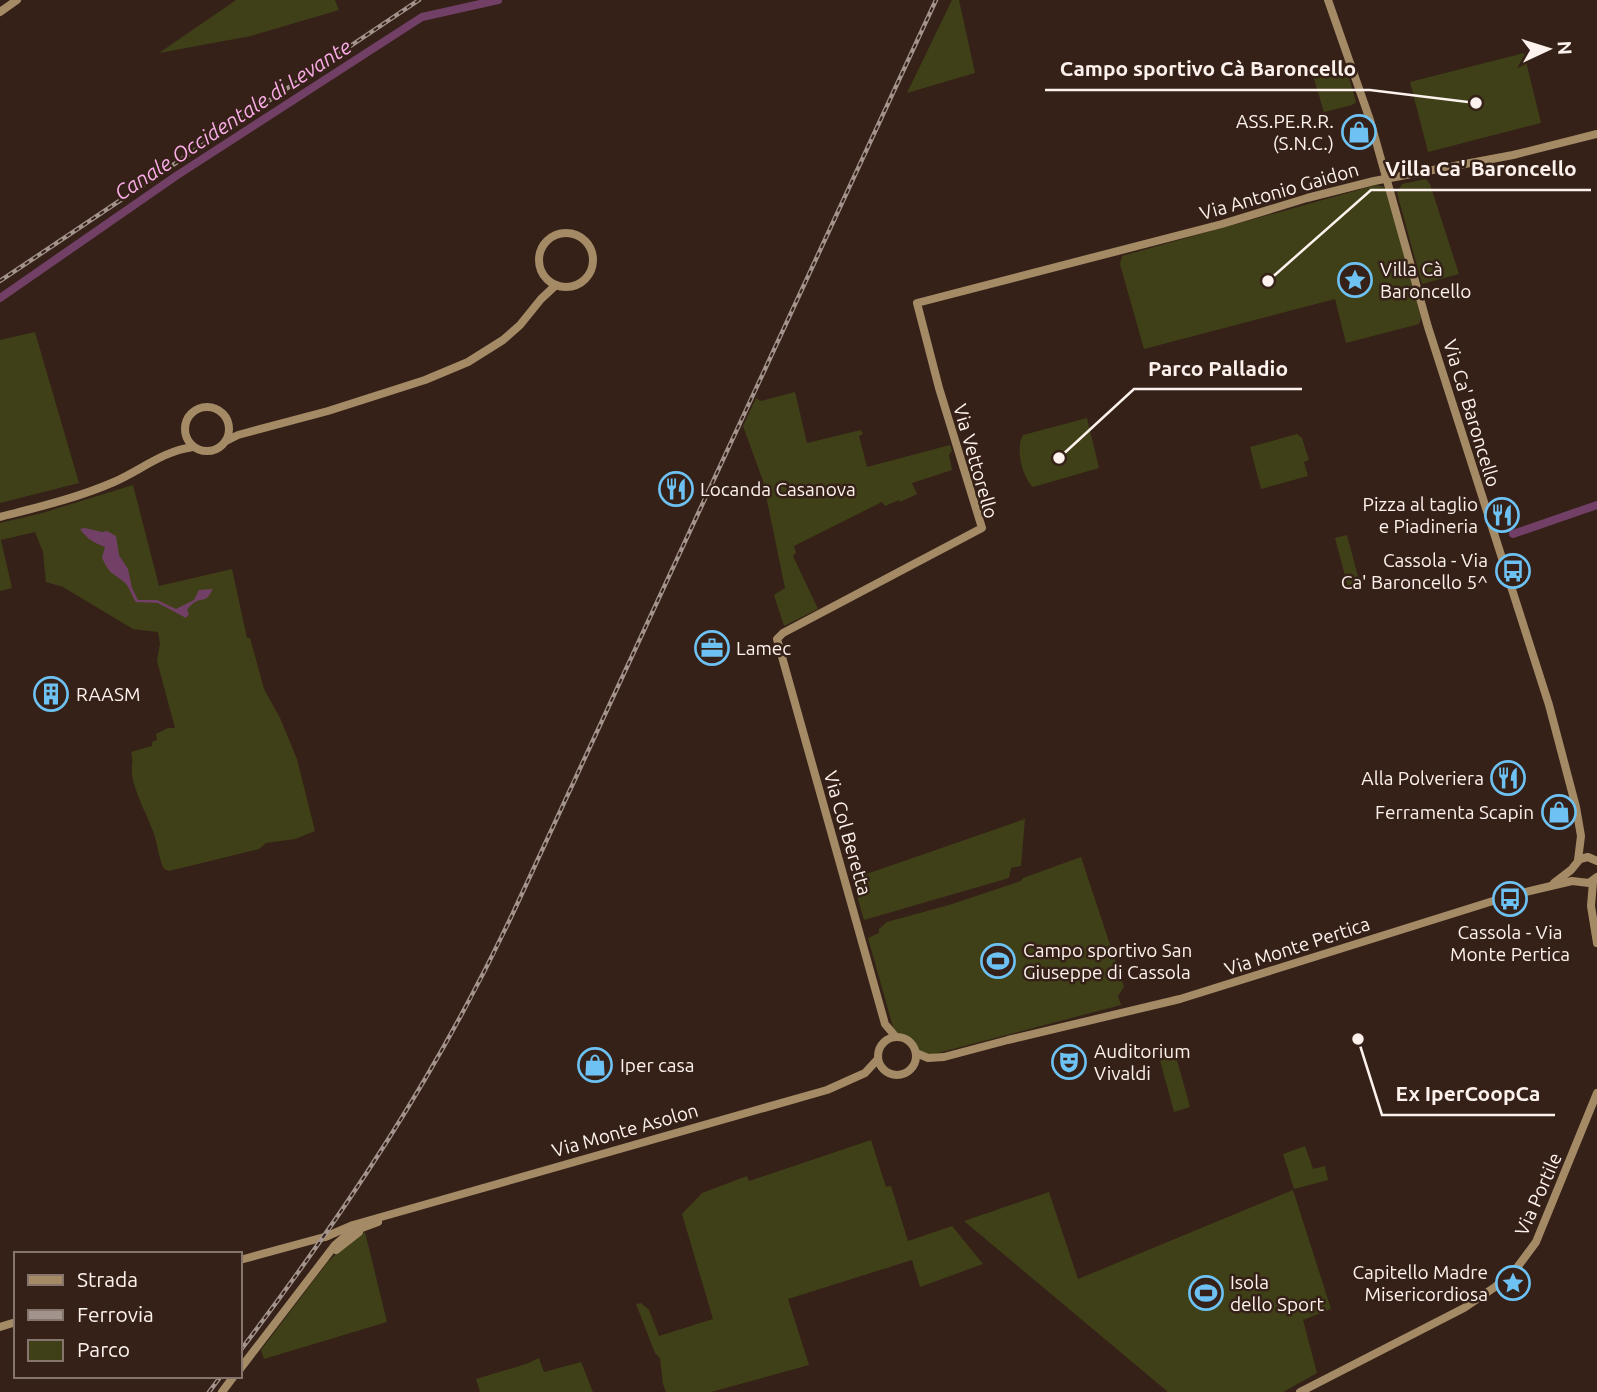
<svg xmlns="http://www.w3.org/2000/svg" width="1597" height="1392" viewBox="0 0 1597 1392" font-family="Ubuntu,sans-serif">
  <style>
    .green { fill: #3f4017 }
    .water { fill: #724066 }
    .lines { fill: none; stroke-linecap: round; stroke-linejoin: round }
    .canal { stroke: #724066; stroke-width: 8 }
    .secondary { stroke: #a48b66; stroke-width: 8 }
    .rail-casing { stroke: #a2938c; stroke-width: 4.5 }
    .rail { stroke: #352118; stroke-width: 2; stroke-dasharray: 5; stroke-linecap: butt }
    .labels { text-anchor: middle; stroke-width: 5; stroke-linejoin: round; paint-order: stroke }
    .poi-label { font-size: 19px; fill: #fdf2ed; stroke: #352118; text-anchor: start }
    .street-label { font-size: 19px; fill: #fdf2ed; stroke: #352118 }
    .water-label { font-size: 21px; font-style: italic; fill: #faace6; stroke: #352118 }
    .leader { fill: none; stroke: #fdf2ed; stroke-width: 2.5 }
    .callout-dot { fill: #fdf2ed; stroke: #352118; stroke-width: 2.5 }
    .callout-label { font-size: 21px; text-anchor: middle; font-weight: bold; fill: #fdf2ed; stroke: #352118; stroke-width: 5; stroke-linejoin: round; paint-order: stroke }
  </style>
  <rect width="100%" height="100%" fill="#352118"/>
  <!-- green -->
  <g class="green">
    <polygon points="236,0 335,0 339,10 251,36 159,53"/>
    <polygon points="952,0 959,0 975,73 907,93"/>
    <polygon points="1524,53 1541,123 1428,152 1410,82"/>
    <polygon points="1346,67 1356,102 1352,105 1324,112 1313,76"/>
    <polygon points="1426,179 1430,184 1459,274 1422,284 1397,193 1402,184"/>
    <polygon points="1376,185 1384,187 1387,190 1421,318 1419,324 1346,343 1335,299 1144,349 1120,264 1122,256"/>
    <polygon points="35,332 79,483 0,503 0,340"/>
    <polygon points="795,392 807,443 861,430 863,434 859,436 867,467 950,445 952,451 949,455 952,470 912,483 917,494 900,502 899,500 885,506 882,502 794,546 796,553 793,556 818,609 784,626 774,595 785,588 763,481 743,426 756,398 761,401"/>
    <path d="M1087 418 1099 468 1033 487C1022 477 1015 448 1023 435Z"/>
    <polygon points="1297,434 1302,438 1309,460 1304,462 1308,476 1261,489 1250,447"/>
    <path d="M133 485 159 586 232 569 247 638H250L264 689 280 718 297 759 315 831 295 839 266 843 259 849 169 871 164 869C158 857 158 844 153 831 147 815 134 791 132 774 131 766 134 762 131 752L152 746V742L157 740 156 734 168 728H175L157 661 160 643 158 632 133 629 63 587 46 582 43 552 35 532 1 540 12 588 0 591V523L42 513Z"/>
    <polygon points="1347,535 1361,588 1349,591 1335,538"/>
    <polygon points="1025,819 1021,866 1011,868 1009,878 864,920 852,879"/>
    <polygon points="1081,857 1124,987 1118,996 1121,1005 926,1056 919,1052 916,1046 910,1047 906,1035 895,1034 868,938 879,933 879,929 887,922 949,905 1021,881 1023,878"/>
    <polygon points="1174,1049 1190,1107 1174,1112 1158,1053"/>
    <polygon points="871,1140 886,1187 891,1186 908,1241 952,1226 983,1264 920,1287 912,1260 788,1299 809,1365 711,1392 666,1392 663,1384 660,1358 655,1353 636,1304 641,1303 649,1310 659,1336 713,1319 682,1214 702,1193 747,1176 749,1181"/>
    <polygon points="1305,1146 1313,1169 1325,1166 1328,1180 1294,1189 1283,1154"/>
    <polygon points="1293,1190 1331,1309 1303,1320 1317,1373 1283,1392 1168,1392 964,1221 1049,1192 1078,1279"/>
    <polygon points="365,1232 387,1322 264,1359 261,1350 327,1263 339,1251"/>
    <polygon points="539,1358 544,1372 581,1362 593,1392 480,1392 476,1379 526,1364"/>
  </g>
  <!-- water -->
  <path class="water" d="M85 528 102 532 107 531 116 536 119 555 128 569 132 588 138 600H157L176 609 194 600 199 590 213 589 208 597C200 603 198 596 187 610L189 614 186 618 158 603 136 602C132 597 130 587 124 582 111 571 111 576 102 558L105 547C93 542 88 540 80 529Z"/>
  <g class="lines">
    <!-- canal -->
    <g class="canal">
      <polyline points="0,298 176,176 422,17 498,0"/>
      <polyline points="1513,534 1597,505"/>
    </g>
    <!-- secondary -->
    <g class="secondary">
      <polyline points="1328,0 1370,120 1428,327 1549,705 1576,807 1581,836 1578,860"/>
      <polyline points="0,12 17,0"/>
      <circle cx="566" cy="260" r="27"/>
      <circle cx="207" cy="429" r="22"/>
      <polyline points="226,441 238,435 328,411 425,380 468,362 503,340 520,325 541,299 556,285"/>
      <path d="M0 517C39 507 77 498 114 482 141 470 163 451 193 447"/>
      <polyline points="1593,882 1591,906 1597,943"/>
      <polyline points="1554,883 1571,870 1580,859 1588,857 1597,861"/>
      <polyline points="895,1036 885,1024 777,639 783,633 982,528 939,388 917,303 1222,224 1307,198 1374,181 1513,155 1597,134"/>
      <circle cx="897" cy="1056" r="19"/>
      <polyline points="916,1053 928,1058 944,1057 1008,1040 1180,999 1509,896 1572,881 1589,883 1597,877"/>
      <polyline points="351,1232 378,1222"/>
      <polyline points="325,1237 353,1225 827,1090 865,1073 877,1060"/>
      <polyline points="336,1250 359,1232"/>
      <polyline points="240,1260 328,1236"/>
      <polyline points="0,1327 16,1322"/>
      <polyline points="240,1369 335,1245 357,1226"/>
      <polyline points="222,1392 234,1376"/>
      <polyline points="1300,1392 1464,1308 1495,1287 1516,1269 1536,1242 1597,1093"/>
    </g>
    <!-- rail casing -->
    <g class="rail-casing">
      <g id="rail">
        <polyline points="0,281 419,0"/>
        <path d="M240 1351C347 1210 437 1074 513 913L936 0"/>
        <polyline points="209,1392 221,1376"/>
      </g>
    </g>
    <!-- rail -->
    <use href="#rail" class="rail"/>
  </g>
  <!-- icons -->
  <defs>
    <g id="shop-ring" transform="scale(1.75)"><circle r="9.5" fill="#352118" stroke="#6dc2f3" stroke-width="1.5"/><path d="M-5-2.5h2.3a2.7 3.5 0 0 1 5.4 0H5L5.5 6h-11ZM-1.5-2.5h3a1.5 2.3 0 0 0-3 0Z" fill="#6dc2f3"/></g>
    <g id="sight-ring" transform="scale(1.75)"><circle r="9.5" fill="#352118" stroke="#6dc2f3" stroke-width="1.5"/><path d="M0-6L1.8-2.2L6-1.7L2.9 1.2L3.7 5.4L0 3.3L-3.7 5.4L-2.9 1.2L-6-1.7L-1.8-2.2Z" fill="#6dc2f3"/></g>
    <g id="restaurant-ring" transform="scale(1.75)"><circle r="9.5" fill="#352118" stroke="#6dc2f3" stroke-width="1.5"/><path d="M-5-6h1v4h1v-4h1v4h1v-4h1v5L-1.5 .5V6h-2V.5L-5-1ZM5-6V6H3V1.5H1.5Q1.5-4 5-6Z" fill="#6dc2f3"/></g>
    <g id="bus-ring" transform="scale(1.75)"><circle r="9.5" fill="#352118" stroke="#6dc2f3" stroke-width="1.5"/><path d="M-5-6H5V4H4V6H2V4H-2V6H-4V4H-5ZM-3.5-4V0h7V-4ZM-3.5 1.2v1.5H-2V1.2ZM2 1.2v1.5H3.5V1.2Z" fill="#6dc2f3"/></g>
    <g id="office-ring" transform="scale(1.75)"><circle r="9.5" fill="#352118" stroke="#6dc2f3" stroke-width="1.5"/><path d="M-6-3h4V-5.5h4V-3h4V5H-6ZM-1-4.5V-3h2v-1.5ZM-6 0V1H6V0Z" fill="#6dc2f3"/></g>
    <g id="building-ring" transform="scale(1.75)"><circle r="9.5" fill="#352118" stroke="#6dc2f3" stroke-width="1.5"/><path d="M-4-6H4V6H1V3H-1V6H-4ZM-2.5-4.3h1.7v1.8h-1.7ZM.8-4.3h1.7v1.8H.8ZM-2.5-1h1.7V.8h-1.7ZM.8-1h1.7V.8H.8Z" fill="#6dc2f3"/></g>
    <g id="stadium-ring" transform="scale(1.75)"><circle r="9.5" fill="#352118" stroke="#6dc2f3" stroke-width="1.5"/><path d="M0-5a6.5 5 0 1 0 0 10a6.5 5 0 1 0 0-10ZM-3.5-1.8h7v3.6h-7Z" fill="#6dc2f3"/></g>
    <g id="theatre-ring" transform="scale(1.75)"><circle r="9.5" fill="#352118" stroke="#6dc2f3" stroke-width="1.5"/><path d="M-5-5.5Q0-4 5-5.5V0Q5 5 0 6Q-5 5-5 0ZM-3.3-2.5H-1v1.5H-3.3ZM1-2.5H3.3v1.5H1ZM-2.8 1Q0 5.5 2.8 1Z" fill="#6dc2f3"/></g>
  </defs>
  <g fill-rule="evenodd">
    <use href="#shop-ring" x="1359" y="132"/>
    <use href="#sight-ring" x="1355" y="280"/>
    <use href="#restaurant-ring" x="676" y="489"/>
    <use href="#restaurant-ring" x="1502" y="515"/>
    <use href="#bus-ring" x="1513" y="571"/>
    <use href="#office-ring" x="712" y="648"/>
    <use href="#building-ring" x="51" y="694"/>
    <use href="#restaurant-ring" x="1508" y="778"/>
    <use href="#shop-ring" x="1559" y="812"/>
    <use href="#bus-ring" x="1510" y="899"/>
    <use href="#stadium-ring" x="998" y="961"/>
    <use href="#theatre-ring" x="1069" y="1062"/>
    <use href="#shop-ring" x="595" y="1065"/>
    <use href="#sight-ring" x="1513" y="1283"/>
    <use href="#stadium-ring" x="1206" y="1293"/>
  </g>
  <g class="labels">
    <!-- poi labels -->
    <g class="poi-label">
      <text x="1334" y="128" text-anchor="end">ASS.PE.R.R.<tspan x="1334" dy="22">(S.N.C.)</tspan></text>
      <text x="1380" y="276">Villa Cà<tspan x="1380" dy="22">Baroncello</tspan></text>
      <text x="700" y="496">Locanda Casanova</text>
      <text x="1478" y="511" text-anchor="end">Pizza al taglio<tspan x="1478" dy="22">e Piadineria</tspan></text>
      <text x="1488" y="567" text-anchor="end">Cassola - Via<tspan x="1488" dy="22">Ca' Baroncello 5^</tspan></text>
      <text x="736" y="655">Lamec</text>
      <text x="76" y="701">RAASM</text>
      <text x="1484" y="785" text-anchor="end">Alla Polveriera</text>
      <text x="1534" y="819" text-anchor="end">Ferramenta Scapin</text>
      <text x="1510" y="939" text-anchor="middle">Cassola - Via<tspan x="1510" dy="22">Monte Pertica</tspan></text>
      <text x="1023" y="957">Campo sportivo San<tspan x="1023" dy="22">Giuseppe di Cassola</tspan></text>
      <text x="1094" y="1058">Auditorium<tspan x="1094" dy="22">Vivaldi</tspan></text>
      <text x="620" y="1072">Iper casa</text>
      <text x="1488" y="1279" text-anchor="end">Capitello Madre<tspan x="1488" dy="22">Misericordiosa</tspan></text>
      <text x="1230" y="1289">Isola<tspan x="1230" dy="22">dello Sport</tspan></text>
    </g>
    <!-- street labels -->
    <g class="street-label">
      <text transform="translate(1279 191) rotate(-16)" y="7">Via Antonio Gaidon</text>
      <text transform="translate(1472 413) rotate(73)" y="7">Via Ca' Baroncello</text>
      <text transform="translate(976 461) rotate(74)" y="7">Via Vettorello</text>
      <text transform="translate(848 833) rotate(74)" y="7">Via Col Beretta</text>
      <text transform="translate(1297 946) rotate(-18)" y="7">Via Monte Pertica</text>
      <text transform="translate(625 1130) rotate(-16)" y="7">Via Monte Asolon</text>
      <text transform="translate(1538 1194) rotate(-66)" y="7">Via Portile</text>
    </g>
    <!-- water labels -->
    <g class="water-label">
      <text transform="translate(233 120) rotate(-33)" y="7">Canale Occidentale di Levante</text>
    </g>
  </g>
  <!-- callouts -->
  <path class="leader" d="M1476 103L1370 90H1045M1268 281L1371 190H1591M1059 458L1134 389H1302M1358 1039L1382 1115H1555"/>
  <g class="callout-dot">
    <circle cx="1476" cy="103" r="7"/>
    <circle cx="1268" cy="281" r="7"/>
    <circle cx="1059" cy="458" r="7"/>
    <circle cx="1358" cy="1039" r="7"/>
  </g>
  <g class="callout-label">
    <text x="1208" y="76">Campo sportivo Cà Baroncello</text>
    <text x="1481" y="176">Villa Ca' Baroncello</text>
    <text x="1218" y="376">Parco Palladio</text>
    <text x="1468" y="1101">Ex IperCoopCa</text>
  </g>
  <!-- legend -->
  <rect x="14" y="1252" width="228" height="126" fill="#352118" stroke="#85756d" stroke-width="2"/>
  <rect x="28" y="1275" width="35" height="10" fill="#a48b66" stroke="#85756d" stroke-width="2"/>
  <text x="77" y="1287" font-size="21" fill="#fdf2ed">Strada</text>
  <rect x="28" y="1310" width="35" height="10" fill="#a2938c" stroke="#85756d" stroke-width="2"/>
  <text x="77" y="1322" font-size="21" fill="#fdf2ed">Ferrovia</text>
  <rect x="28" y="1340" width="35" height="21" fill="#3f4017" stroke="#85756d" stroke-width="2"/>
  <text x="77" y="1357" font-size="21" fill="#fdf2ed">Parco</text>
  <!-- north arrow -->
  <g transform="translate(1548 49) rotate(86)" stroke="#352118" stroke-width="5" paint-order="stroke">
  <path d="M0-5L12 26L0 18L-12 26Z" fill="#fdf2ed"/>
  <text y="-10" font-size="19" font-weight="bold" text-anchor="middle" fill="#fdf2ed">N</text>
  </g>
</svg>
